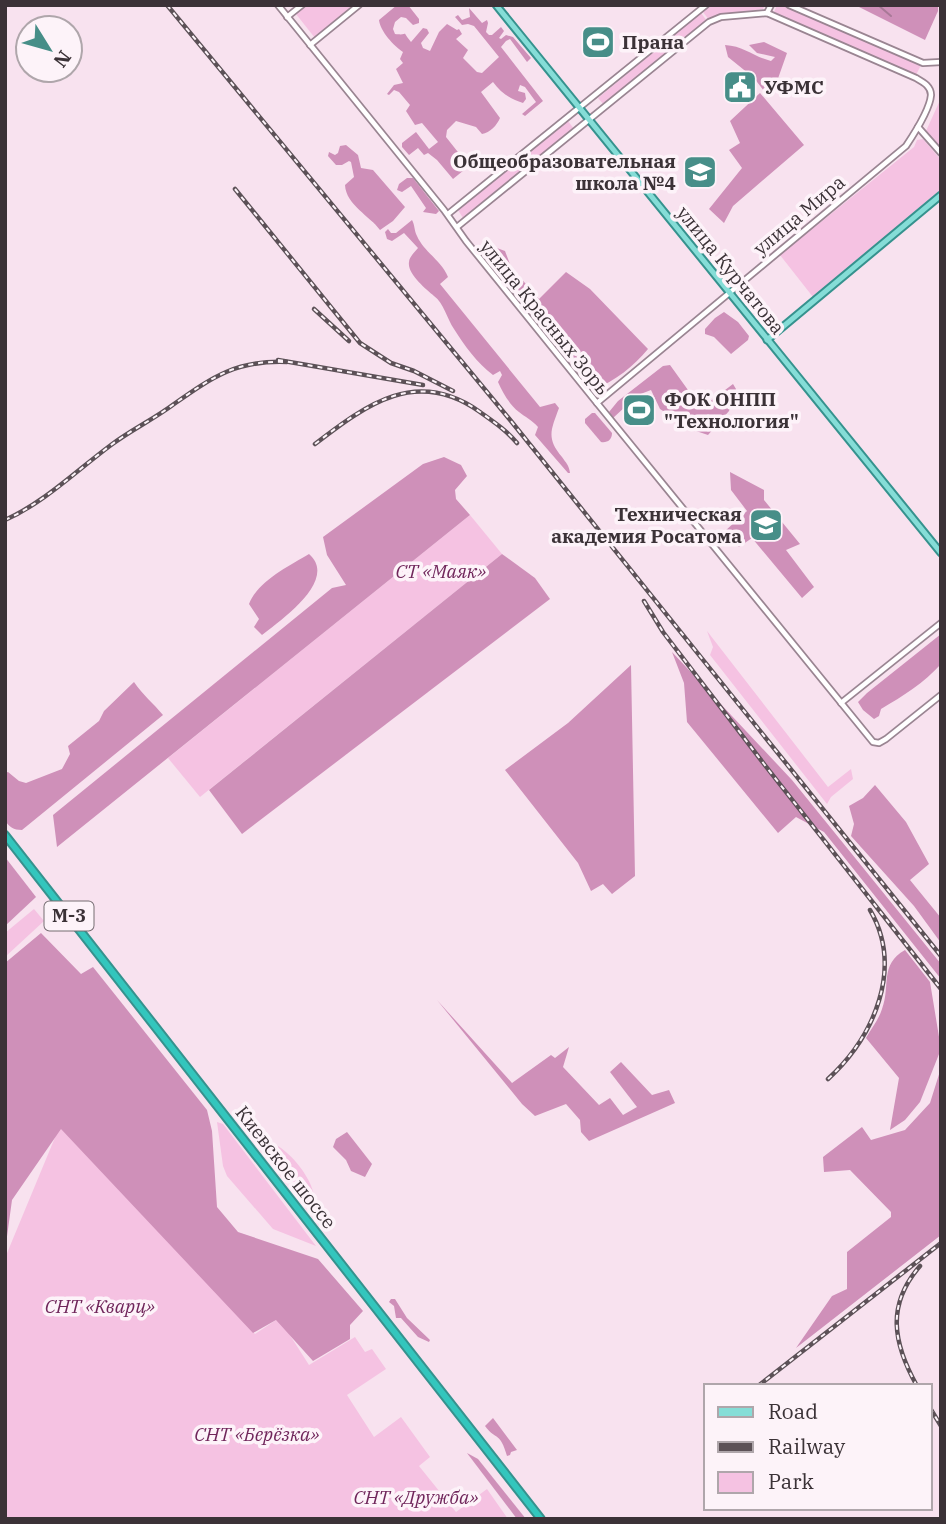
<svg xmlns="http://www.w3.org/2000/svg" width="946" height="1524" viewBox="0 0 946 1524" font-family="'IBM Plex Serif',serif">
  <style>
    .green { fill: #f5c2e2 }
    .forest { fill: #cf90b9 }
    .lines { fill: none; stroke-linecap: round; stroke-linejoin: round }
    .stream { stroke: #a87997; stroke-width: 2 }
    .minor-casing { stroke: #9a8592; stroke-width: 8 }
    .major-casing { stroke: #36928e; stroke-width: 9 }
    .highway-casing { stroke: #36928e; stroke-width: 10 }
    .minor { stroke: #fff; stroke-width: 4.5 }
    .major { stroke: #85ddd7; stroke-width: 5 }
    .highway { stroke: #33c6bd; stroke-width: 6 }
    .rail-casing { stroke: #5c5157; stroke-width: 4.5 }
    .rail { stroke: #fdf3f9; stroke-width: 2; stroke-dasharray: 5; stroke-linecap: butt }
    .labels { text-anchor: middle; stroke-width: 7; stroke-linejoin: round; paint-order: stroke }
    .shield { fill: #fdf3f9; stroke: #756c71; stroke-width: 2 }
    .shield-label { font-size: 18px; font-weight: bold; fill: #3b3237 }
    .poi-label { font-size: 19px; font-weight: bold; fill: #3b3237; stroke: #fdf3f9; text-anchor: start }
    .street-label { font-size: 19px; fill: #3b3237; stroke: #fdf3f9 }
    .park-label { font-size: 19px; font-style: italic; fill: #70265b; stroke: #fdf3f9 }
  </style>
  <rect width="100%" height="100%" fill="#f8e2ef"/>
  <!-- green -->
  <g class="green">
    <polygon points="307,5 355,5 315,38 296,14"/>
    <polygon points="710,5 765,5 763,9 715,16 709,20 703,12"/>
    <polygon points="777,5 785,5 921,65 916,75 774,12"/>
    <polygon points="701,13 707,21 604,105 598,98"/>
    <polygon points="941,98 941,148 926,131"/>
    <polygon points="568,121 574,129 463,218 458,210"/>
    <polygon points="923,139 941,160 941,192 813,297 780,255 914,147 917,140"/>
    <polygon points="470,515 502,554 200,797 168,758"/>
    <polygon points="707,631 828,787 851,769 853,779 831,797 827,804 710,655 713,647"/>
    <polygon points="34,909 44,921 5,957 5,933"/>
    <polygon points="217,1122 223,1124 316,1246 273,1229 227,1176 223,1166"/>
    <polygon points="61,1123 255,1334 279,1318 309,1365 355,1337 365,1352 372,1349 386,1369 347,1395 374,1437 401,1417 430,1457 419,1466 456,1512 487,1489 508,1519 5,1519 5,1258"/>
    <path d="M257 1137C264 1139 272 1142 278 1146 297 1158 321 1190 314 1213L255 1141Z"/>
  </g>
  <!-- forest -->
  <g class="forest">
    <path d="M397 5H408L419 19V23L413 25 406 18 401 17 395 22 393 29 395 34C411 36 400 29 411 42L423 28 427 29 429 33 421 43 423 48 430 51 439 32 447 24 457 30 459 29 462 34 456 39 468 50 463 58 477 72 482 73 499 57 474 26 468 24 462 25 455 17 458 15 462 20 470 17 469 8 482 23 487 20 488 23 486 32 489 35H492L501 27 504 31 499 38 501 39 506 35 513 37 531 58 527 62 510 39 506 41 501 47 543 101 525 116 522 114 536 102 525 87 520 85 518 91 525 93 526 99 523 103C510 99 501 93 493 82L481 92 500 118C497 125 490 133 482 134L476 127 456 121 447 130 446 137 469 166 453 179 437 160 428 153 424 155 418 148 409 155 402 147V143L416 132 429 149 438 142 422 123 415 125 406 111 410 105 399 92 394 90 389 95 387 94 394 85 403 83 396 69 403 63 400 59 403 52C394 46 380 31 379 20Z"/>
    <polygon points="855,5 938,5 938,11 925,40"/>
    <path d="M764 42 787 53 775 87 767 95 754 78 728 57 725 45C744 46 754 57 771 61L775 57 757 53 749 45Z"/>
    <polygon points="760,93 804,145 733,206 724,223 709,209 742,168 729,150 740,143 730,121"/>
    <path d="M346 145 358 155 361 168 373 170 405 207 393 221 380 230C370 216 346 205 345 185L354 177 351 162 349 161 342 165H336L328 156 329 152 335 155 338 153 340 146Z"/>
    <polygon points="407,178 413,178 439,211 436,214 423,212 426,208 411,186 402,192 397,190 399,184"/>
    <path d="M412 220C415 225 414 231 417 236 424 252 441 260 448 277L440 284 540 407 555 403 559 408C551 430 546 438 562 457 566 463 569 465 570 473H568L535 435 538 427C532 420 525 417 519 412 509 404 503 393 498 382L502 375 500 371 493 375C477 363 464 345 454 329 447 319 444 303 434 296 426 289 407 274 409 262 409 257 415 252 418 248L404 233 392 241 387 239 385 232 388 229 391 233H396Z"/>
    <path d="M494 247 505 251 511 267 539 299 566 272 590 289 648 349C634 366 615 381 595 389L487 255Z"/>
    <polygon points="724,312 738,322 749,336 748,340 731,354 714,337 705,334 705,329 715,318"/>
    <polygon points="670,365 688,390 703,393 708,403 733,384 736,389 729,411 708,435 696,431 693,426 685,425 660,409 651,390 638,395 613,418 609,412 618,401 663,366"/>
    <path d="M592 413H595L612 433C612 440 607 443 601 442L585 423V419Z"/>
    <polygon points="444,457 461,465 467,476 455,490 456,499 470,515 57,847 53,815 332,588 346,585 327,555 323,537 423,464"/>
    <polygon points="730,472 764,490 764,500 800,544 786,550 814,587 802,598 752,538 739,547 725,531 747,511 731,490"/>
    <path d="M309 554C339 580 280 621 262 635L254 627 259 619 249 604C258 581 289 566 309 554Z"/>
    <polygon points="502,554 535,578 550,599 242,834 209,790"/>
    <path d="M941 634V664C924 683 903 696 881 709L879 716 874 719 863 710 858 702 867 693Z"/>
    <polygon points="672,652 792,780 941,964 941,979 824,832 796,817 778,833 687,722 684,683"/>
    <polygon points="631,665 635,876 612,894 603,884 591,891 578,863 505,770 568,723"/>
    <path d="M134 682C143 695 153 703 163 715L22 830C13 830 10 827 5 821V773L8 772 19 781 26 783 62 769 70 754 68 746 99 721 104 711Z"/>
    <polygon points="875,785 906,822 929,864 910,880 941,918 941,943 914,906 851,836 854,824 849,806 863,798"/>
    <polygon points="5,857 36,897 5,926"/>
    <polygon points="41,933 81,974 93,967 207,1110 212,1131 217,1207 238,1232 318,1259 363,1311 350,1325 350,1339 313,1361 276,1320 253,1333 61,1129 12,1200 5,1251 5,963"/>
    <path d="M905 950 930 982 941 1049 920 1102 905 1120 890 1130 899 1078 866 1038C871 1029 879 1019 882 1009 891 985 879 965 905 950Z"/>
    <polygon points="437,1000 512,1083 551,1055 555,1058 569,1047 563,1067 599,1105 610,1098 623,1115 637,1107 610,1072 621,1062 652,1095 669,1090 675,1103 589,1141 581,1132 580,1120 566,1104 535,1116 522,1104"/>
    <polygon points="941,1068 941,1235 796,1348 832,1296 847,1289 847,1252 891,1217 891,1212 850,1170 824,1172 823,1157 862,1127 871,1140 905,1130 930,1103"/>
    <polygon points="347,1132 372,1164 365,1177 351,1171 346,1160 333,1147 336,1139"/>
    <polygon points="391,1299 395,1299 407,1318 430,1340 429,1342 418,1337 401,1318 396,1318 394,1306 389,1302"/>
    <path d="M493 1418 517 1450 511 1452 510 1455 507 1456C500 1431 496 1441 485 1426Z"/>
    <polygon points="467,1453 478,1459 526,1519 517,1519"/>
  </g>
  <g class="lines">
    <!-- stream -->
    <polyline class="stream" points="878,5 891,16"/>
    <!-- minor casing -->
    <g class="minor-casing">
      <g id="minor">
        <polyline points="278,5 444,210 466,241 597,403 873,742 879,743 886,739 941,695"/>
        <polyline points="789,5 923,63 941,62"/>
        <polyline points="767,13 771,5"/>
        <polyline points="287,17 302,5"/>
        <polyline points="310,45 359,5"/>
        <polyline points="918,127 941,153"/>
        <polyline points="448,214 706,5"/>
        <path d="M457 227 709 22 721 17 767 13 916 78C923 82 931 86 931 95 930 109 914 134 906 146L597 403"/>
        <polyline points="841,703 941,623"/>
      </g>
    </g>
    <!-- major casing -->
    <g class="major-casing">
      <g id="major">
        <polyline points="496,5 941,553"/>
        <polyline points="767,340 941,195"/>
      </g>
    </g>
    <!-- highway casing -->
    <g class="highway-casing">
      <polyline id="highway" points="5,835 541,1519"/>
    </g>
    <!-- minor -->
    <use href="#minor" class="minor"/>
    <!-- major -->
    <use href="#major" class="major"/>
    <!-- highway -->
    <use href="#highway" class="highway"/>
    <!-- rail casing -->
    <g class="rail-casing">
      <g id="rail">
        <polyline points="167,5 511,421 941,956"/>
        <polyline points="235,189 360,343 391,363 414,371 453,391"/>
        <polyline points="314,309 349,341"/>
        <polyline points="278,360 423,385"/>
        <path d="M315 444C367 404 417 367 480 412 494 422 506 430 517 443"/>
        <path d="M5 520C45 502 76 471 111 445 131 430 154 419 174 404 214 376 237 360 287 362"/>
        <polyline points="644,601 663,632 764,764 941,989"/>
        <path d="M828 1079C874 1037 904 968 870 910"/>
        <polyline points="758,1386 941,1243"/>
        <path d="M917 1386C893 1343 886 1305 920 1266"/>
        <polyline points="930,1408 941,1426"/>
      </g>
    </g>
    <!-- rail -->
    <use href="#rail" class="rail"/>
  </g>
  <!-- icons -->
  <defs>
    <g id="stadium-square" transform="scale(1.75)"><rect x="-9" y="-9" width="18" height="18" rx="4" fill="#478e88" stroke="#fdf3f9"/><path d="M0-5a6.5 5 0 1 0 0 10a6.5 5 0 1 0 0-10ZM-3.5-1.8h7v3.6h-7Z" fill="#fff"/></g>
    <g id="civic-square" transform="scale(1.75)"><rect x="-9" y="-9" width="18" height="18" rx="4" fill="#478e88" stroke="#fdf3f9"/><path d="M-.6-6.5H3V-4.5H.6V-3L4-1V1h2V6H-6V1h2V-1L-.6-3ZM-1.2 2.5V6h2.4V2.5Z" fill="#fff"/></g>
    <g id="school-square" transform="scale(1.75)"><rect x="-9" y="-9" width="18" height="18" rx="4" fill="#478e88" stroke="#fdf3f9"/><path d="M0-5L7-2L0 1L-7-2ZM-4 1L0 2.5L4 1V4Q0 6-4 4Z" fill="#fff"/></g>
    <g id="university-square" transform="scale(1.75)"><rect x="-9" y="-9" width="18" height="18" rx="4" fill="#478e88" stroke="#fdf3f9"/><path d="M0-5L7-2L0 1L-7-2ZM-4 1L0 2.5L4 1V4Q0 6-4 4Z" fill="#fff"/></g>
  </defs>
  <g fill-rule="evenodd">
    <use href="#stadium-square" x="598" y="42"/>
    <use href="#civic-square" x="740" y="87"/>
    <use href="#school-square" x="700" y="172"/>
    <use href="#stadium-square" x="639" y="410"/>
    <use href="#university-square" x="766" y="525"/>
  </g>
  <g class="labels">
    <!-- shield labels -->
    <rect class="shield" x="44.5" y="901.5" width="49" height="29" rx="5"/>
    <g class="shield-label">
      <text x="69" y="922">М-3</text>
    </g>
    <!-- poi labels -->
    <g class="poi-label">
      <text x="622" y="49">Прана</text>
      <text x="764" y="94">УФМС</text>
      <text x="676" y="168" text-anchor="end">Общеобразовательная<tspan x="676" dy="22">школа №4</tspan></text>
      <text x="664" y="406">ФОК ОНПП<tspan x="664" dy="22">"Технология"</tspan></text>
      <text x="742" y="521" text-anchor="end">Техническая<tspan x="742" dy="22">академия Росатома</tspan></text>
    </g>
    <!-- street labels -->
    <g class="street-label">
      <text transform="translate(799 215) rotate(-40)" y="7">улица Мира</text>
      <text transform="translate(731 270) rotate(51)" y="7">улица Курчатова</text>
      <text transform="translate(545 317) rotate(51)" y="7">улица Красных Зорь</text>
      <text transform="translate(286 1167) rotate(52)" y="7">Киевское шоссе</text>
    </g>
    <!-- park labels -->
    <g class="park-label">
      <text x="441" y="578">СТ «Маяк»</text>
      <text x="100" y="1313">СНТ «Кварц»</text>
      <text x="257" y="1441">СНТ «Берёзка»</text>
      <text x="416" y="1504">СНТ «Дружба»</text>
    </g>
  </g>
  <!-- border -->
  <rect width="946" height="1524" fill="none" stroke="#3b3237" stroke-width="14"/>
  <!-- legend -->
  <rect x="704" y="1384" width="228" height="126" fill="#fdf3f9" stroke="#afa6ab" stroke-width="2"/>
  <rect x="718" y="1407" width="35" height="10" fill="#85ddd7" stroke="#afa6ab" stroke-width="2"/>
  <text x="768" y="1419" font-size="21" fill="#3b3237">Road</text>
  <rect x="718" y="1442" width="35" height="10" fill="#5c5157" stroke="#afa6ab" stroke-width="2"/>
  <text x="768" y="1454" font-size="21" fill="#3b3237">Railway</text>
  <rect x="718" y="1472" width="35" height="21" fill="#f5c2e2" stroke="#afa6ab" stroke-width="2"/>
  <text x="768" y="1489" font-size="21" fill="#3b3237">Park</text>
  <!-- north arrow -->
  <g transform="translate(49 49) rotate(127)"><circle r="33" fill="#fdf3f9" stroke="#afa6ab" stroke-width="2"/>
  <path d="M0-5L12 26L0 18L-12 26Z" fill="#478e88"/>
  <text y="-10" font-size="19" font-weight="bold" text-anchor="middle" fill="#3b3237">N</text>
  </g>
</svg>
